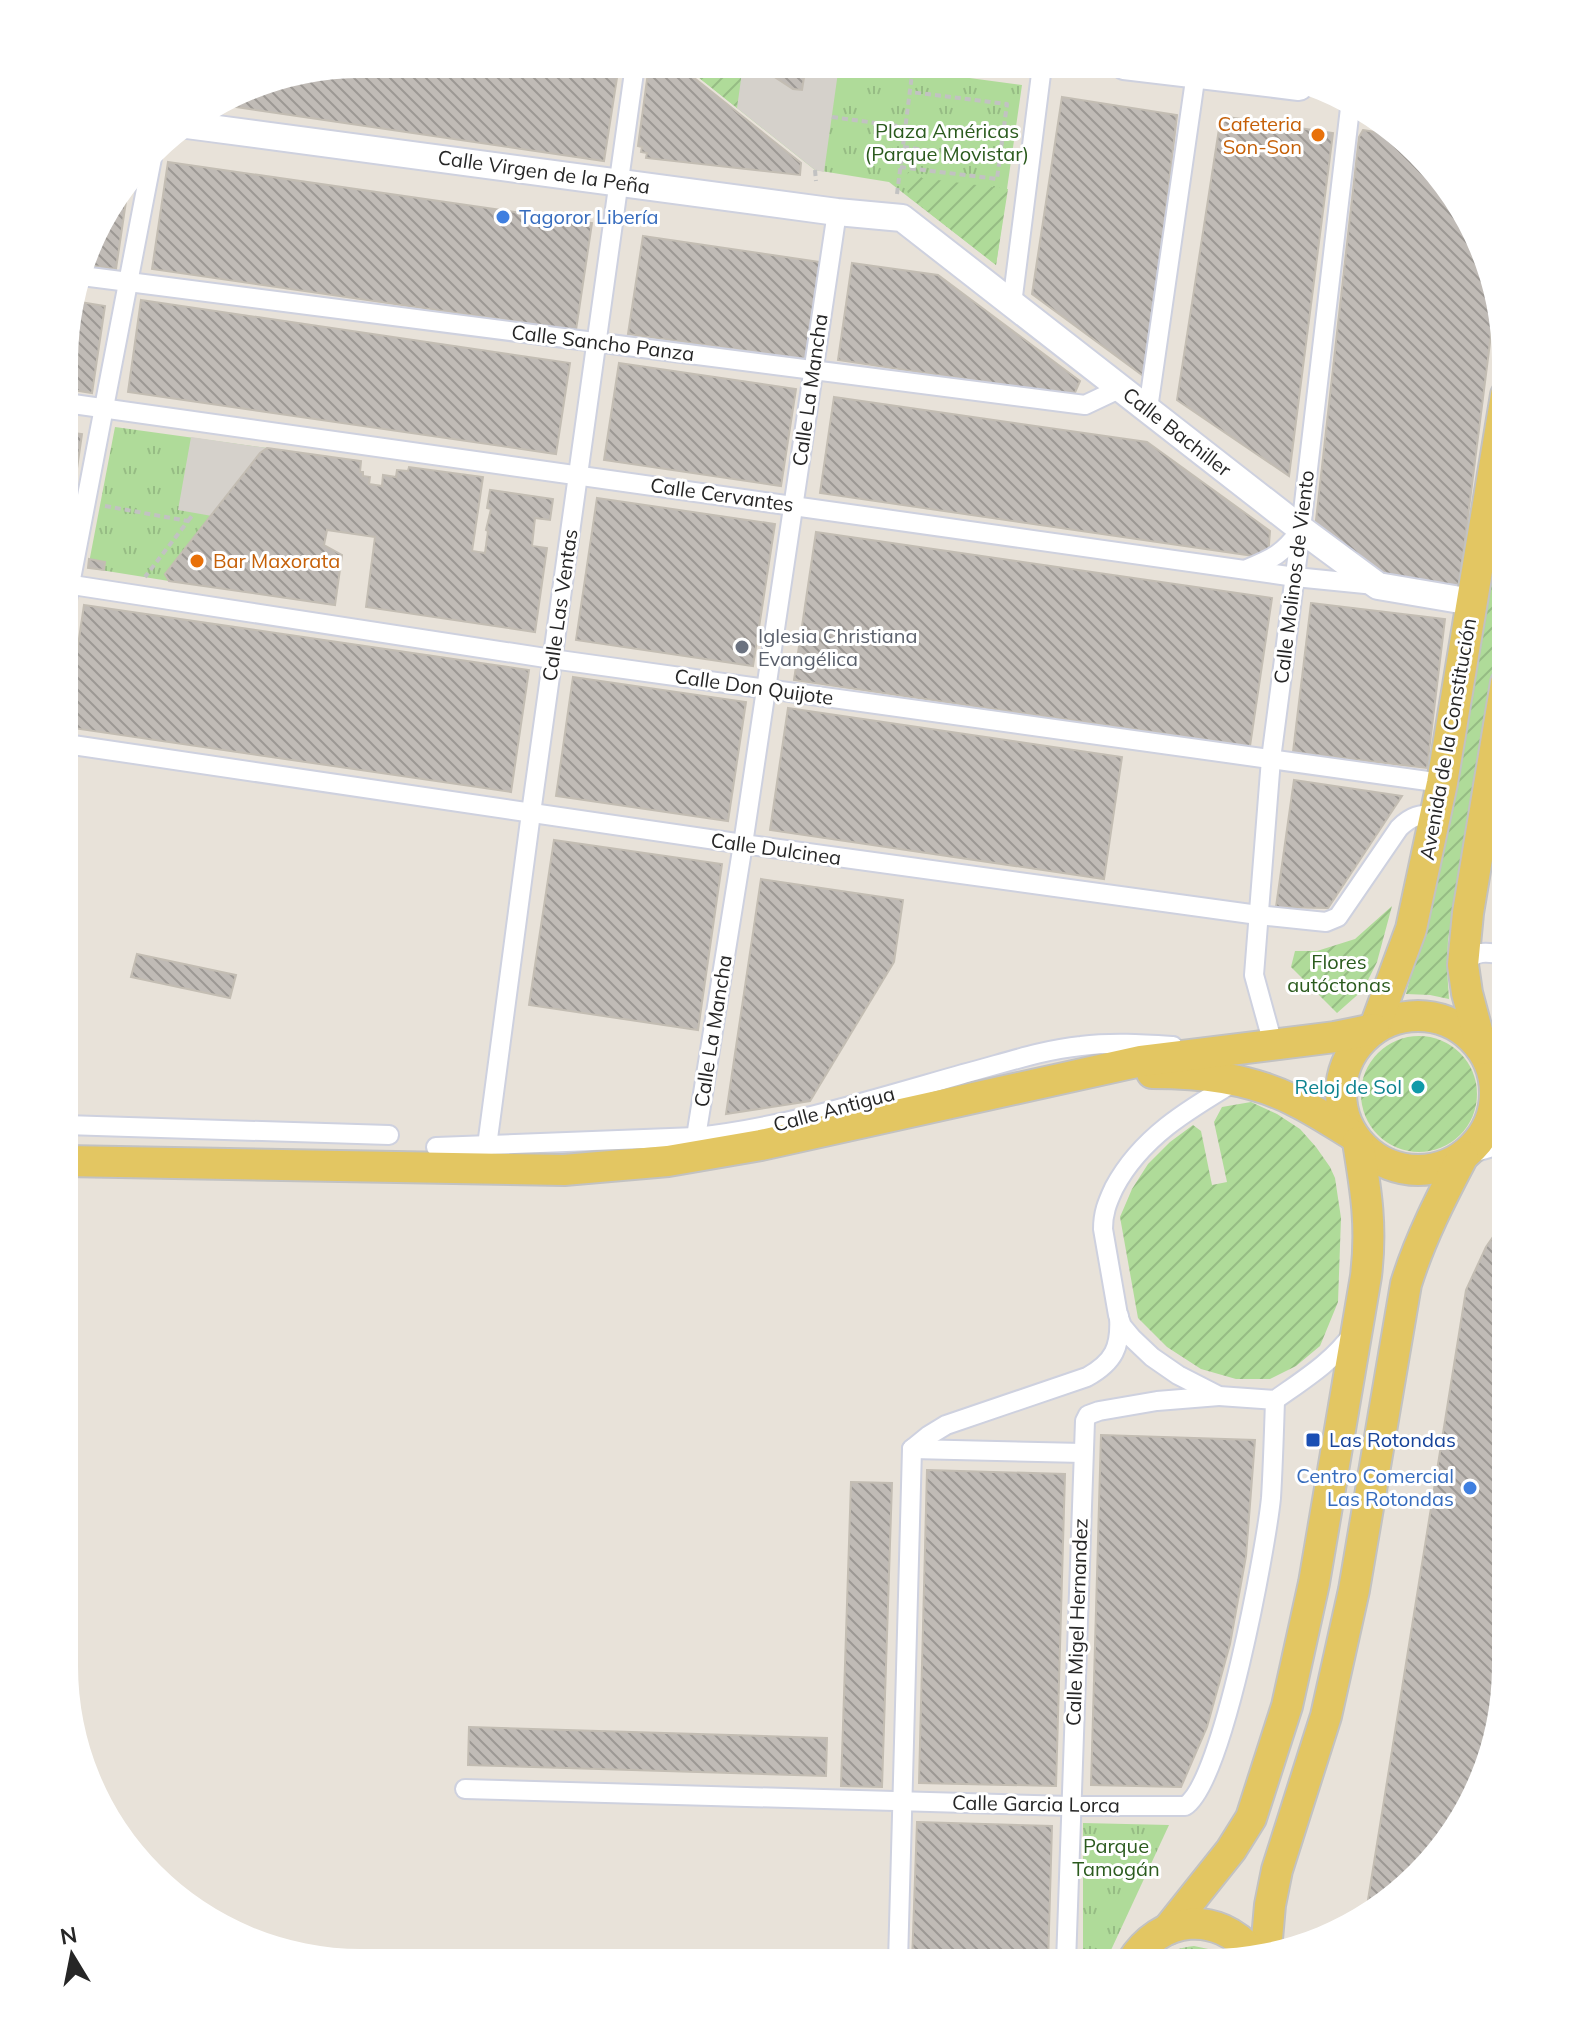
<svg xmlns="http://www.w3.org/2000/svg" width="1570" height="2027" viewBox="0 0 1570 2027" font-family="Mulish,sans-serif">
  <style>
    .grass { fill: url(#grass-tufts) }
    .garden { fill: url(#garden-furrows) }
    .plaza { fill: #d5d1cb }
    .building { fill: url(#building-back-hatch); stroke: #c3bdb3; stroke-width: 2 }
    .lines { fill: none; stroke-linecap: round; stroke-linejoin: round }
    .street-casing { stroke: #ced1df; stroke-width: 22 }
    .secondary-casing { stroke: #ced1df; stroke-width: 30 }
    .primary-casing { stroke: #c2c2c2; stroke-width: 34 }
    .path { stroke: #c2c2c2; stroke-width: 4; stroke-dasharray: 6 4; stroke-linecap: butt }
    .street { stroke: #fff; stroke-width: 18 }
    .secondary { stroke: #fff; stroke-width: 26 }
    .primary { stroke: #e3c662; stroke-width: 30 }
    .food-dot { fill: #e8710a; stroke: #fff; stroke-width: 3 }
    .shop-dot { fill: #3f7fe0; stroke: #fff; stroke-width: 3 }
    .worship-dot { fill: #6b7280; stroke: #fff; stroke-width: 3 }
    .culture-dot { fill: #0f9aa8; stroke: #fff; stroke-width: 3 }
    .transit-dot { fill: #1a4fb4; stroke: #fff; stroke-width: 3 }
    .labels { text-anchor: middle; stroke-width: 6; stroke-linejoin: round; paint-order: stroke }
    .food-label { font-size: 20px; fill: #c56008; stroke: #fff; text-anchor: end }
    .park-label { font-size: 20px; fill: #2b5b1e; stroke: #fff }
    .street-label { font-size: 20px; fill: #262626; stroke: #fff }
    .shop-label { font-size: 20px; fill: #366cbe; stroke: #fff; text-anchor: start }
    .worship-label { font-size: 20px; fill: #5b616d; stroke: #fff; text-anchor: start }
    .culture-label { font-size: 20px; fill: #0d838f; stroke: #fff; text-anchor: end }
    .transit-label { font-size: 20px; fill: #164399; stroke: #fff; text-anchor: start }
  </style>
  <defs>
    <pattern id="grass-tufts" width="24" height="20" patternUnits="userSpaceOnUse" patternTransform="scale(2)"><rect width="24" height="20" fill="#afdb99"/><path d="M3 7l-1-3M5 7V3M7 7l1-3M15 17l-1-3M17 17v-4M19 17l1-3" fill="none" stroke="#96bc84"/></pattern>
    <pattern id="garden-furrows" width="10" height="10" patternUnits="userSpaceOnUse" patternTransform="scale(2)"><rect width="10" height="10" fill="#afdb99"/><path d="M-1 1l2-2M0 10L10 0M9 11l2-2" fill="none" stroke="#96bc84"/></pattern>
    <pattern id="building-back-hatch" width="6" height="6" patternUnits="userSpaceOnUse" patternTransform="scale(2)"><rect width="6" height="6" fill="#c0bbb6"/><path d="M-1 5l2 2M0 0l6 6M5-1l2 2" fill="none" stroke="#9c9894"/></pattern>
  </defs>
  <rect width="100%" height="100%" fill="#e8e2d9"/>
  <!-- grass -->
  <g class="grass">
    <polygon points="683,65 880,66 1022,85 996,265 889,182 815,170"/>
    <polygon points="115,427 267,448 260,453 166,574 169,581 88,568"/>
    <polygon points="1083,1823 1169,1825 1105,1963 1083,1963"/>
    <path d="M1194 1946 1213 1950 1226 1959 1210 1963H1157C1167 1951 1179 1948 1194 1946Z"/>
  </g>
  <!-- garden -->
  <g class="garden">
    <polygon points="683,65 743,65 737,108"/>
    <polygon points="908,172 919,174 922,178 1008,189 996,265 909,197 905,184"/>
    <polygon points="1506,461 1506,606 1448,940 1447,969 1449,999 1430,995 1406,994 1421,936"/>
    <polygon points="1392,906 1377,962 1363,990 1337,1013 1291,967 1295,951 1317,951 1355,939"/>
    <circle cx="1419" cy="1094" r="58"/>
    <polygon points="1251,1102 1277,1114 1300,1129 1316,1147 1330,1167 1335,1178 1341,1218 1338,1302 1320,1346 1296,1366 1270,1379 1236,1379 1201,1369 1167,1347 1138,1318 1120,1217 1132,1189 1148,1164 1170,1142 1193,1125 1201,1131 1212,1185 1227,1182 1214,1122 1222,1107"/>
  </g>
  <!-- plaza -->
  <g class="plaza">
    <polygon points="743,65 771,65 770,74 793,89 801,90 806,65 839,65 824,172 815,170 737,108"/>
    <polygon points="191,437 267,448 260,453 212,516 178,510"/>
  </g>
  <!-- building -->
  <g class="building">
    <polygon points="361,64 619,65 604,161 222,105 265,80"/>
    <polygon points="649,65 678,65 801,163 800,175 646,158 647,153 641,152 642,147 638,146"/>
    <polygon points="771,65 806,65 802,90 793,89 770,74"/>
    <polygon points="1062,97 1177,115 1146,378 1032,294"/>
    <polygon points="1221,116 1333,133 1289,476 1177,400"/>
    <polygon points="1363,130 1399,136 1475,229 1494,311 1458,595 1388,580 1315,529 1359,137"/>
    <polygon points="168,162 592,223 576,330 152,269"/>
    <polygon points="129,181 116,269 86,265 104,213"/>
    <polygon points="643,236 820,262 805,359 628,334"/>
    <polygon points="852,263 938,275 1080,381 1074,395 838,360"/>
    <polygon points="141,300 570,363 556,454 128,392"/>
    <polygon points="74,301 105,306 92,393 66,389 67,322"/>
    <polygon points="619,363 796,389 781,486 604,460"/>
    <polygon points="834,397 1147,442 1270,531 1268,558 820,493"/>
    <polygon points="66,432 82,434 66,544"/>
    <polygon points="267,448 361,461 360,472 363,472 363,476 370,477 369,484 382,486 383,475 396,477 397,470 408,471 409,467 483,477 472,551 485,553 488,531 486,530 491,509 487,508 490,490 553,499 550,520 535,518 532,546 547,548 535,632 366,607 375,537 327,530 324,545 342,555 335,605 169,581 165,574 260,453"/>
    <polygon points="597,498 775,524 753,666 576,640"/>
    <polygon points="816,532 1272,598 1250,746 794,680"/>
    <polygon points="89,559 105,562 104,570 88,568"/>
    <polygon points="1311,603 1445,619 1427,768 1293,752"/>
    <polygon points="84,605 529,670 511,792 66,727"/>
    <polygon points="573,677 746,702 728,821 556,796"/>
    <polygon points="788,708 1122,757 1104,879 770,830"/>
    <polygon points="1294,780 1402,796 1328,908 1276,907"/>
    <polygon points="554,840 722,864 698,1030 529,1005"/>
    <polygon points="1506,874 1506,943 1495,941"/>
    <polygon points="761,879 903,900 894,962 810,1101 726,1114"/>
    <polygon points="137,954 236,975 230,998 131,977"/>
    <polygon points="1495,1234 1506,1235 1505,1686 1456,1831 1405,1889 1384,1903 1368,1900 1466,1290 1486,1247"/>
    <polygon points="1101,1435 1255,1440 1246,1556 1230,1644 1207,1727 1181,1787 1091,1785"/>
    <polygon points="927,1470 1065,1474 1056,1786 919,1783"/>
    <polygon points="851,1482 892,1483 882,1787 841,1786"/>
    <polygon points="469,1727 827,1738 826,1776 468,1765"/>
    <polygon points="917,1822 1052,1826 1048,1963 912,1962"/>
  </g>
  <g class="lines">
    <!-- street casing -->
    <g class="street-casing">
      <g id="street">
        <polyline points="82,276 1085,405 1121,388"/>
        <polyline points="1012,304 1042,66"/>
        <polyline points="66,403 1295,577 1375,585"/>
        <polyline points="1148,409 1197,66"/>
        <path d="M1247 569C1274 558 1282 554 1300 531"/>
        <polyline points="66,584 552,659 1442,783"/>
        <polyline points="66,605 153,153"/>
        <path d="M66 744 743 844 1258 915 1326 922 1338 917 1399 828C1411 816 1420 814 1436 814"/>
        <path d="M1463 965C1475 949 1488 952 1506 955"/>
        <polyline points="1273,1044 1254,975 1271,759 1301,529 1350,108"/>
        <polyline points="1488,1057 1506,1065"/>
        <path d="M1238 1080C1189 1109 1141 1137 1114 1188 1107 1203 1103 1213 1103 1229L1118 1315 1122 1326 1132 1338 1152 1357 1178 1375 1219 1396 1275 1400C1303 1380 1334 1361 1353 1333"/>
        <polyline points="65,1125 389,1135"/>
        <polyline points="696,1137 743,844 837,212"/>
        <polyline points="487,1146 531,813 635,65"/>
        <path d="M436 1147 696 1137C787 1127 875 1099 963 1074 1002 1064 1041 1050 1081 1046 1112 1042 1142 1044 1173 1046"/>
        <polyline points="1463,1156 1506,1143"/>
        <path d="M912 1449 928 1436 946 1425 1087 1377C1114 1362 1121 1347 1119 1316"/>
        <polyline points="912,1449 1083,1453"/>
        <path d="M465 1789 1070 1806H1185C1223 1784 1266 1547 1271 1498 1273 1465 1274 1432 1275 1400"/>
        <polyline points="898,1962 912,1449"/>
        <polyline points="1066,1963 1085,1421 1088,1415 1099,1411 1157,1401 1219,1396"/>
      </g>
    </g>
    <!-- secondary casing -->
    <g class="secondary-casing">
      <g id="secondary">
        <polyline points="1124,66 1299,87"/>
        <polyline points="187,125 837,212 902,218 1301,529 1378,586 1472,602"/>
      </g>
    </g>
    <!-- primary casing -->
    <g class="primary-casing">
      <g id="primary">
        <circle cx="1418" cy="1093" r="77"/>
        <polyline points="1374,1029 1411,929 1442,783 1506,395"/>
        <polyline points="1482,1049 1467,993 1463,965 1468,913 1506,683"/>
        <path d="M1152 1073C1200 1073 1249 1078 1293 1100 1314 1110 1333 1123 1353 1135"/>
        <polyline points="65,1161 564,1170 668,1161 761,1145 1141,1061 1335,1037 1374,1029"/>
        <path d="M1168 1929 1231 1850 1251 1818 1287 1706 1314 1583 1366 1276C1372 1226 1366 1191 1358 1142"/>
        <path d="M1266 1950 1270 1905 1277 1870 1326 1716 1354 1590 1406 1284C1420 1239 1441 1198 1463 1156"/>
        <path d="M1131 1963C1160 1915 1217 1910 1253 1953"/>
      </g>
    </g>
    <!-- path -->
    <g class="path">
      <polyline points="832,117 905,127"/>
      <polyline points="903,147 1000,160"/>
      <polyline points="900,167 997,179 1007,104 910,92"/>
      <polyline points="815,170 816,181"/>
      <polyline points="897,194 913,66"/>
      <polyline points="105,506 188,521 145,577"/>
      <polyline points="188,521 194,513"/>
    </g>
    <!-- street -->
    <use href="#street" class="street"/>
    <!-- secondary -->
    <use href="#secondary" class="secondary"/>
    <!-- primary -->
    <use href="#primary" class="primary"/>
  </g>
  <!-- markers -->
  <g class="food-dot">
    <circle cx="1318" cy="135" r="8"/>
    <circle cx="197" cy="561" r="8"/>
  </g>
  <g class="shop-dot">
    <circle cx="503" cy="217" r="8"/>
    <circle cx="1470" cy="1488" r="8"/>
  </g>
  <circle class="worship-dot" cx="742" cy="647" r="8"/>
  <circle class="culture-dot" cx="1418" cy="1087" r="8"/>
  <rect class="transit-dot" x="1305" y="1432" width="16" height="16" rx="4"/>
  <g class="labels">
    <!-- food labels -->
    <g class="food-label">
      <text x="1302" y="131">Cafeteria<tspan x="1302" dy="23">Son-Son</tspan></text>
      <text x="213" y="568" text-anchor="start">Bar Maxorata</text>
    </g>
    <!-- park labels -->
    <g class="park-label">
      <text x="947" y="138">Plaza Américas<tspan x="947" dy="23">(Parque Movistar)</tspan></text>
      <text x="1339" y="969">Flores<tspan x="1339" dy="23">autóctonas</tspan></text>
      <text x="1116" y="1853">Parque<tspan x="1116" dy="23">Tamogán</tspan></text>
    </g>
    <!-- street labels -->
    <g class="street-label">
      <text transform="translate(544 172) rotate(8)" y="7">Calle Virgen de la Peña</text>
      <text transform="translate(603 343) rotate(7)" y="7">Calle Sancho Panza</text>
      <text transform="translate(810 390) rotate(-82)" y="7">Calle La Mancha</text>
      <text transform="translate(1177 432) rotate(38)" y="7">Calle Bachiller</text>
      <text transform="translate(722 495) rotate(8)" y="7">Calle Cervantes</text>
      <text transform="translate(1294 577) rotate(-83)" y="7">Calle Molinos de Viento</text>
      <text transform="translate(560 605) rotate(-82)" y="7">Calle Las Ventas</text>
      <text transform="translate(754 687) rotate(8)" y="7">Calle Don Quijote</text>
      <text transform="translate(1448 739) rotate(-80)" y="7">Avenida de la Constitución</text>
      <text transform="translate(776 849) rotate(8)" y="7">Calle Dulcinea</text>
      <text transform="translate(713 1031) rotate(-81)" y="7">Calle La Mancha</text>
      <text transform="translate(834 1109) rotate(-15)" y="7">Calle Antigua</text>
      <text transform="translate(1077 1622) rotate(-88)" y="7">Calle Migel Hernandez</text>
      <text transform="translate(1036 1804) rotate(1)" y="7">Calle Garcia Lorca</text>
    </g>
    <!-- shop labels -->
    <g class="shop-label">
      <text x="519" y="224">Tagoror Libería</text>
      <text x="1454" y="1483" text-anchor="end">Centro Comercial<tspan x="1454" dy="23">Las Rotondas</tspan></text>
    </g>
    <!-- worship labels -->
    <g class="worship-label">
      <text x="758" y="643">Iglesia Christiana<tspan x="758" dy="23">Evangélica</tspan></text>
    </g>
    <!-- culture labels -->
    <g class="culture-label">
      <text x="1402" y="1094">Reloj de Sol</text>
    </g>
    <!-- transit labels -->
    <g class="transit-label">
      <text x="1329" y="1447">Las Rotondas</text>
    </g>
  </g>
  <!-- crop -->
  <path d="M0 0H1570V2027H0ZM361 78H1209A283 283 0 0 1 1492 361V1666A283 283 0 0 1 1209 1949H361A283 283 0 0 1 78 1666V361A283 283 0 0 1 361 78Z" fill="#fff" fill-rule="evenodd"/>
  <!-- north arrow -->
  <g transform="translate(72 1955) rotate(350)" stroke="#ffffff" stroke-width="6" paint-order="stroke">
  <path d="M0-6L14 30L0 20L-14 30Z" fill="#262626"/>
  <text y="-12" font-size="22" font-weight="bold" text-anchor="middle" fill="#262626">N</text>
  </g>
</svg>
